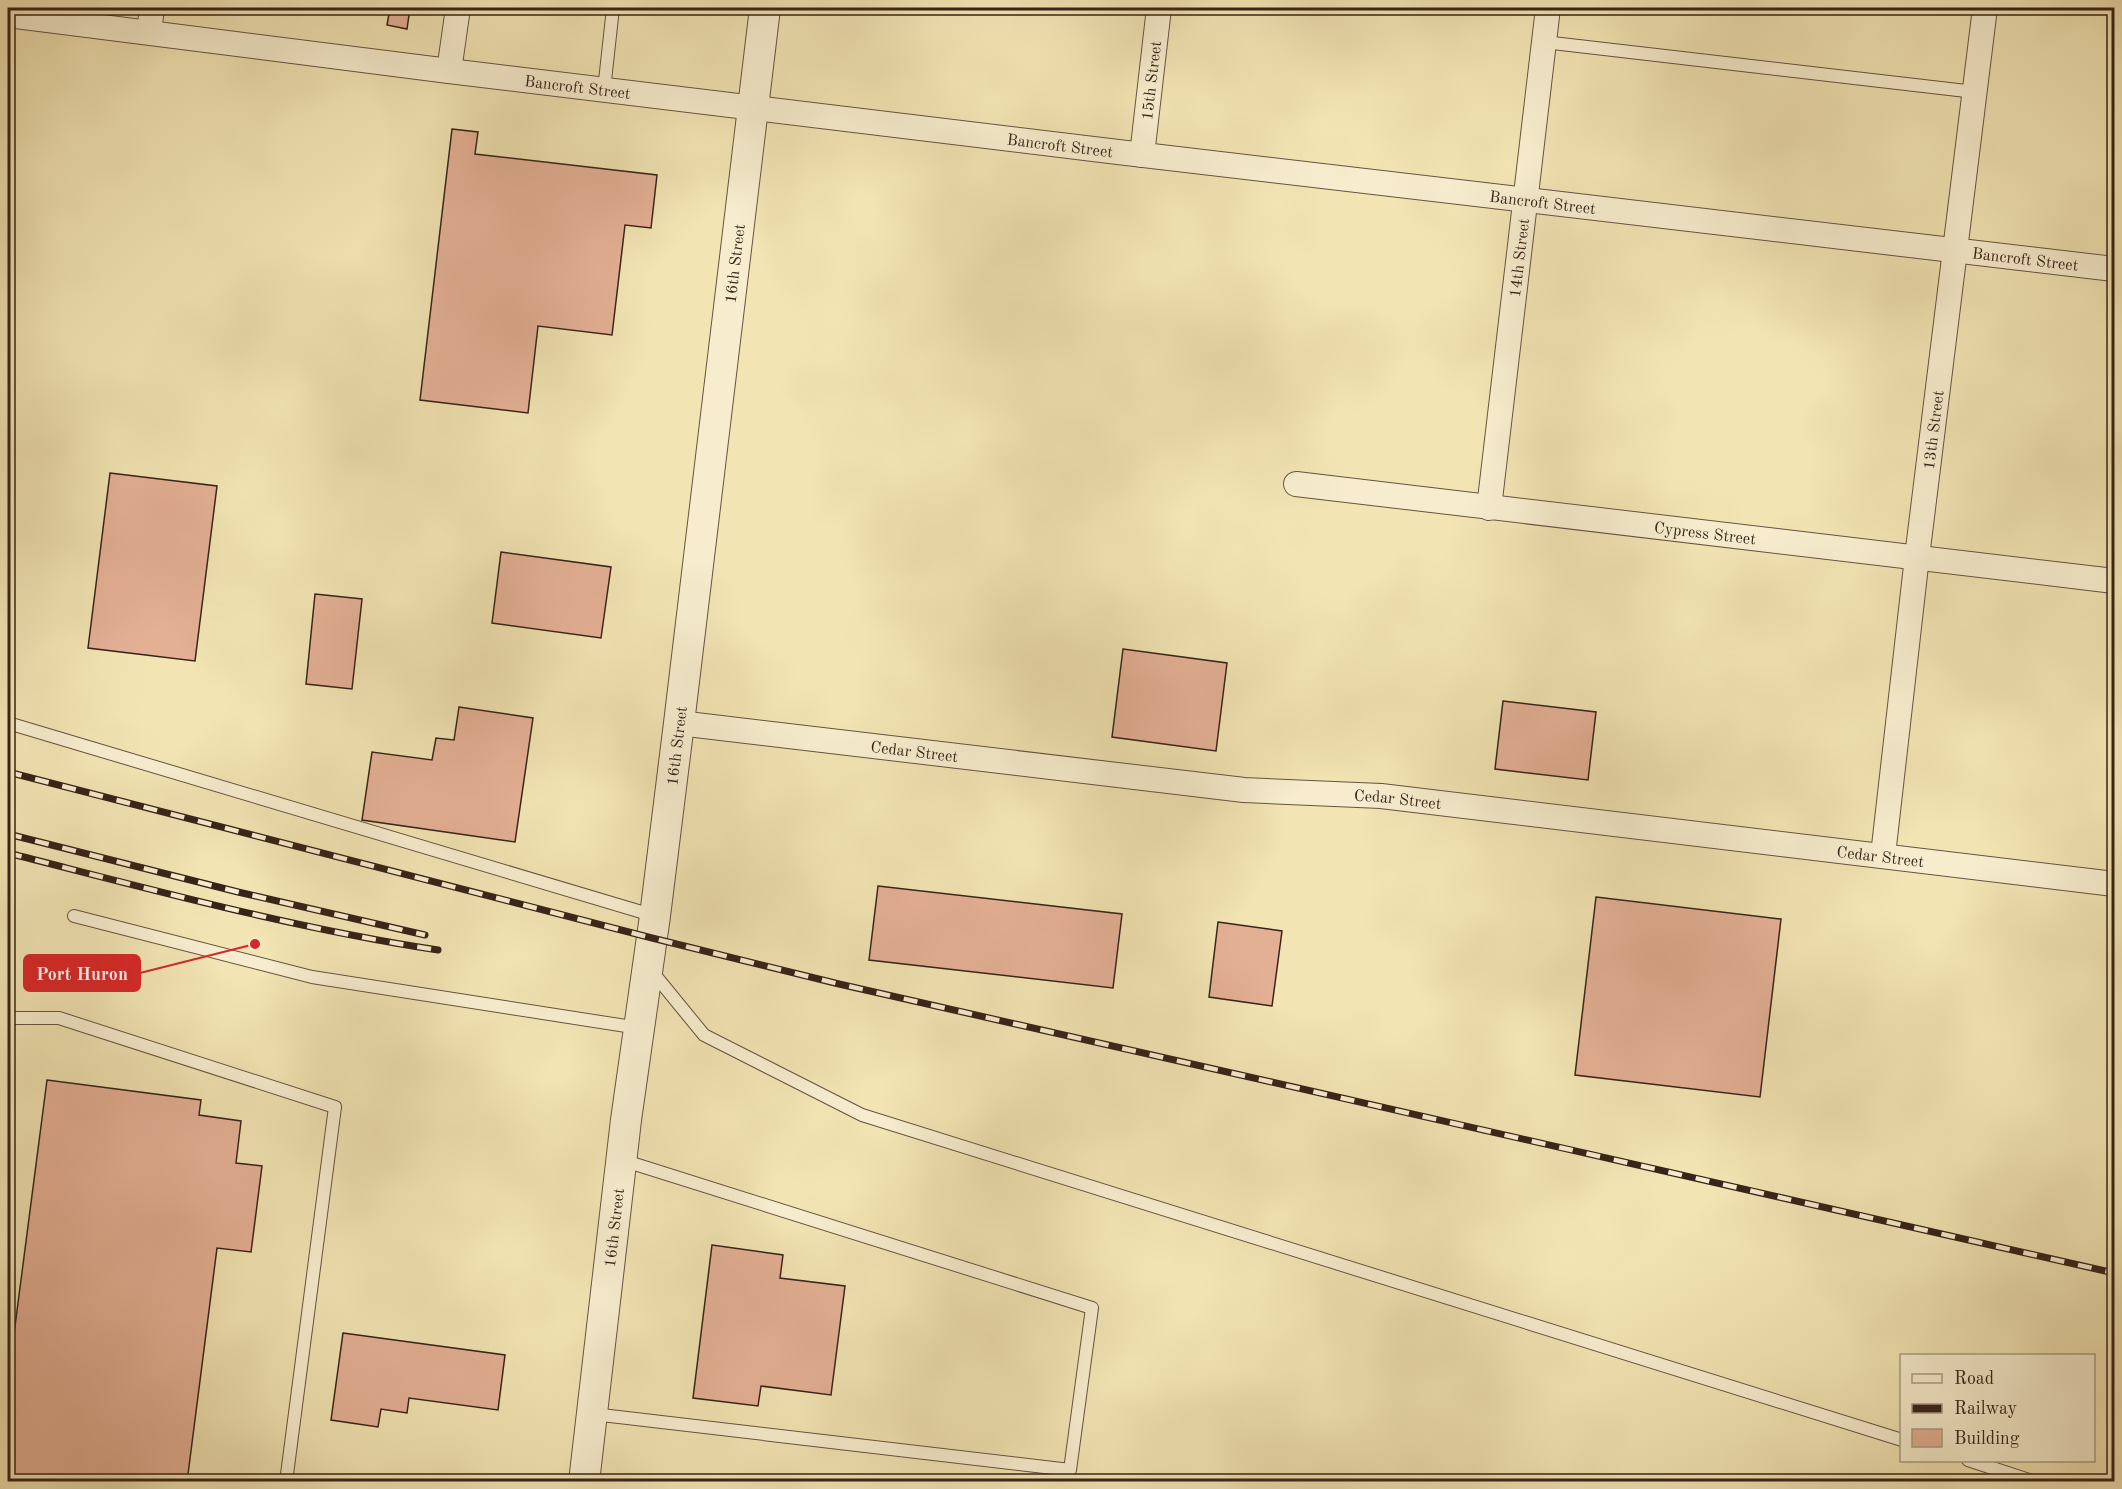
<svg xmlns="http://www.w3.org/2000/svg" width="2122" height="1489" viewBox="0 0 2122 1489" font-family="'Old Standard TT',serif">
  <style>
    .building { fill: #e4b095; stroke: #372319; stroke-width: 1.5 }
    .lines { fill: none; stroke-linecap: round; stroke-linejoin: round }
    .service-casing { stroke: #665340; stroke-width: 14 }
    .minor-casing { stroke: #665340; stroke-width: 26 }
    .tertiary-casing { stroke: #665340; stroke-width: 32 }
    .service { stroke: #f7edce; stroke-width: 12 }
    .minor { stroke: #f7edce; stroke-width: 24 }
    .tertiary { stroke: #f7edce; stroke-width: 30 }
    .rail-casing { stroke: #372319; stroke-width: 7 }
    .rail { stroke: #f7edce; stroke-width: 4.5; stroke-dasharray: 14; stroke-linecap: butt }
    .labels { text-anchor: middle; stroke-width: 4.5; stroke-linejoin: round; paint-order: stroke }
    .street-label { font-size: 16px; fill: #372319; stroke: #f7edce }
    .leader { fill: none; stroke: #d62828; stroke-width: 2 }
    .callout-dot { fill: #d62828; stroke: #f7edce; stroke-width: 2 }
    .callout { fill: #d62828; stroke: #d62828; stroke-width: 2 }
    .callout-label { font-size: 18px; text-anchor: middle; font-weight: bold; fill: #fff }
  </style>
  <rect width="100%" height="100%" fill="#f2e4b3"/>
  <filter id="stains"><feTurbulence type="fractalNoise" baseFrequency=".00333" numOctaves="4"/><feColorMatrix values="0 0 0 0 .2 0 0 0 0 .09 0 0 0 0 .02 0 0 0 .5 -.17"/></filter>
  <radialGradient id="worn" r=".72"><stop offset=".6" stop-color="#630" stop-opacity="0"/><stop offset="1" stop-color="#630" stop-opacity=".3"/></radialGradient>
  <!-- building -->
  <g class="building">
    <polygon points="390,8 410,8 407,29 387,25"/>
    <polygon points="452,129 478,132 475,154 657,175 651,228 625,225 612,335 538,326 528,413 420,400"/>
    <polygon points="110,473 217,486 195,661 88,648"/>
    <polygon points="501,552 611,567 601,638 492,623"/>
    <polygon points="315,594 362,599 352,689 306,684"/>
    <polygon points="1123,649 1227,663 1216,751 1112,737"/>
    <polygon points="1503,701 1596,712 1588,780 1495,769"/>
    <polygon points="459,707 533,718 515,842 362,820 372,752 432,760 436,738 454,740"/>
    <polygon points="878,886 1122,914 1113,988 869,960"/>
    <polygon points="1596,897 1781,919 1760,1097 1575,1075"/>
    <polygon points="1218,922 1282,931 1272,1006 1209,997"/>
    <polygon points="47,1080 201,1100 199,1115 241,1121 236,1163 262,1166 251,1252 217,1248 187,1482 8,1482 8,1380"/>
    <polygon points="712,1245 783,1255 780,1278 845,1286 831,1395 761,1386 758,1406 693,1398"/>
    <polygon points="343,1333 505,1355 498,1410 409,1398 407,1413 381,1409 378,1427 331,1420"/>
  </g>
  <g class="lines">
    <!-- service casing -->
    <g class="service-casing">
      <g id="service">
        <polyline points="1544,42 1975,92"/>
        <polyline points="604,90 613,8"/>
        <polyline points="8,723 655,916"/>
        <polyline points="74,916 312,977 639,1028"/>
        <polyline points="650,969 704,1035 862,1115 1902,1440"/>
        <polyline points="8,1018 59,1018 335,1107 286,1482"/>
        <polyline points="593,1414 1070,1470 1092,1308 622,1160"/>
        <polyline points="1968,1460 2035,1482"/>
      </g>
    </g>
    <!-- minor casing -->
    <g class="minor-casing">
      <g id="minor">
        <path id="s1" d="M8 15 449 71 1118 152 2114 269"/>
        <polyline points="149,32 152,8"/>
        <polyline points="449,71 458,8"/>
        <path id="s2" d="M1142 155 1159 8"/>
        <path id="s3" d="M1296 484 2114 581"/>
        <path id="s4" d="M1489 508 1548 8"/>
        <path id="s5" d="M679 723 1244 790 1381 796 2114 884"/>
        <path id="s6" d="M1883 855 1917 557 1985 8"/>
      </g>
    </g>
    <!-- tertiary casing -->
    <g class="tertiary-casing">
      <g id="tertiary">
        <path id="s7" d="M584 1482 626 1120 655 916 679 723 765 8"/>
      </g>
    </g>
    <!-- service -->
    <use href="#service" class="service"/>
    <!-- minor -->
    <use href="#minor" class="minor"/>
    <!-- tertiary -->
    <use href="#tertiary" class="tertiary"/>
    <!-- rail casing -->
    <g class="rail-casing">
      <g id="rail">
        <polyline points="8,772 652,938 839,984 2114,1273"/>
        <polyline points="8,834 238,892 425,935"/>
        <path d="M8 853C150 889 292 928 438 950"/>
      </g>
    </g>
    <!-- rail -->
    <use href="#rail" class="rail"/>
  </g>
  <g class="labels">
    <!-- street labels -->
    <g class="street-label">
      <text dy="6" stroke="none"><textPath href="#s2" startOffset="75">15th Street</textPath></text>
      <text dy="6" stroke="none"><textPath href="#s1" startOffset="574">Bancroft Street</textPath></text>
      <text dy="6" stroke="none"><textPath href="#s1" startOffset="1060">Bancroft Street</textPath></text>
      <text dy="6" stroke="none"><textPath href="#s1" startOffset="1546">Bancroft Street</textPath></text>
      <text dy="6" stroke="none"><textPath href="#s4" startOffset="252">14th Street</textPath></text>
      <text dy="6" stroke="none"><textPath href="#s1" startOffset="2032">Bancroft Street</textPath></text>
      <text dy="6" stroke="none"><textPath href="#s7" startOffset="1228">16th Street</textPath></text>
      <text dy="6" stroke="none"><textPath href="#s6" startOffset="428">13th Street</textPath></text>
      <text dy="6" stroke="none"><textPath href="#s3" startOffset="412">Cypress Street</textPath></text>
      <text dy="6" stroke="none"><textPath href="#s7" startOffset="742">16th Street</textPath></text>
      <text dy="6" stroke="none"><textPath href="#s5" startOffset="237">Cedar Street</textPath></text>
      <text dy="6" stroke="none"><textPath href="#s5" startOffset="723">Cedar Street</textPath></text>
      <text dy="6" stroke="none"><textPath href="#s5" startOffset="1209">Cedar Street</textPath></text>
      <text dy="6" stroke="none"><textPath href="#s7" startOffset="256">16th Street</textPath></text>
    </g>
  </g>
  <!-- callouts -->
  <path class="leader" d="M255 944L140 973"/>
  <circle class="callout-dot" cx="255" cy="944" r="6"/>
  <rect class="callout" x="24" y="955" width="116" height="36" rx="6"/>
  <g class="callout-label">
    <text x="82" y="980">Port Huron</text>
  </g>
  <!-- margin -->
  <rect width="2122" height="1489" fill="none" stroke="#f2e4b3" stroke-width="30"/>
  <rect x="9" y="9" width="2104" height="1471" fill="none" stroke="#372319" stroke-width="3"/>
  <rect x="15" y="15" width="2092" height="1459" fill="none" stroke="#372319" stroke-width="1.5"/>
  <!-- legend -->
  <rect x="1900" y="1354" width="195" height="108" fill="#f7edce" stroke="#aa9c86" stroke-width="1.5"/>
  <rect x="1912" y="1374" width="30" height="9" fill="#f7edce" stroke="#aa9c86" stroke-width="1.5"/>
  <text x="1954" y="1384" font-size="18" fill="#372319">Road</text>
  <rect x="1912" y="1404" width="30" height="9" fill="#372319" stroke="#aa9c86" stroke-width="1.5"/>
  <text x="1954" y="1414" font-size="18" fill="#372319">Railway</text>
  <rect x="1912" y="1429" width="30" height="18" fill="#e4b095" stroke="#aa9c86" stroke-width="1.5"/>
  <text x="1954" y="1444" font-size="18" fill="#372319">Building</text>
  <rect width="100%" height="100%" filter="url(#stains)"/>
  <rect width="100%" height="100%" fill="url(#worn)"/>
</svg>
